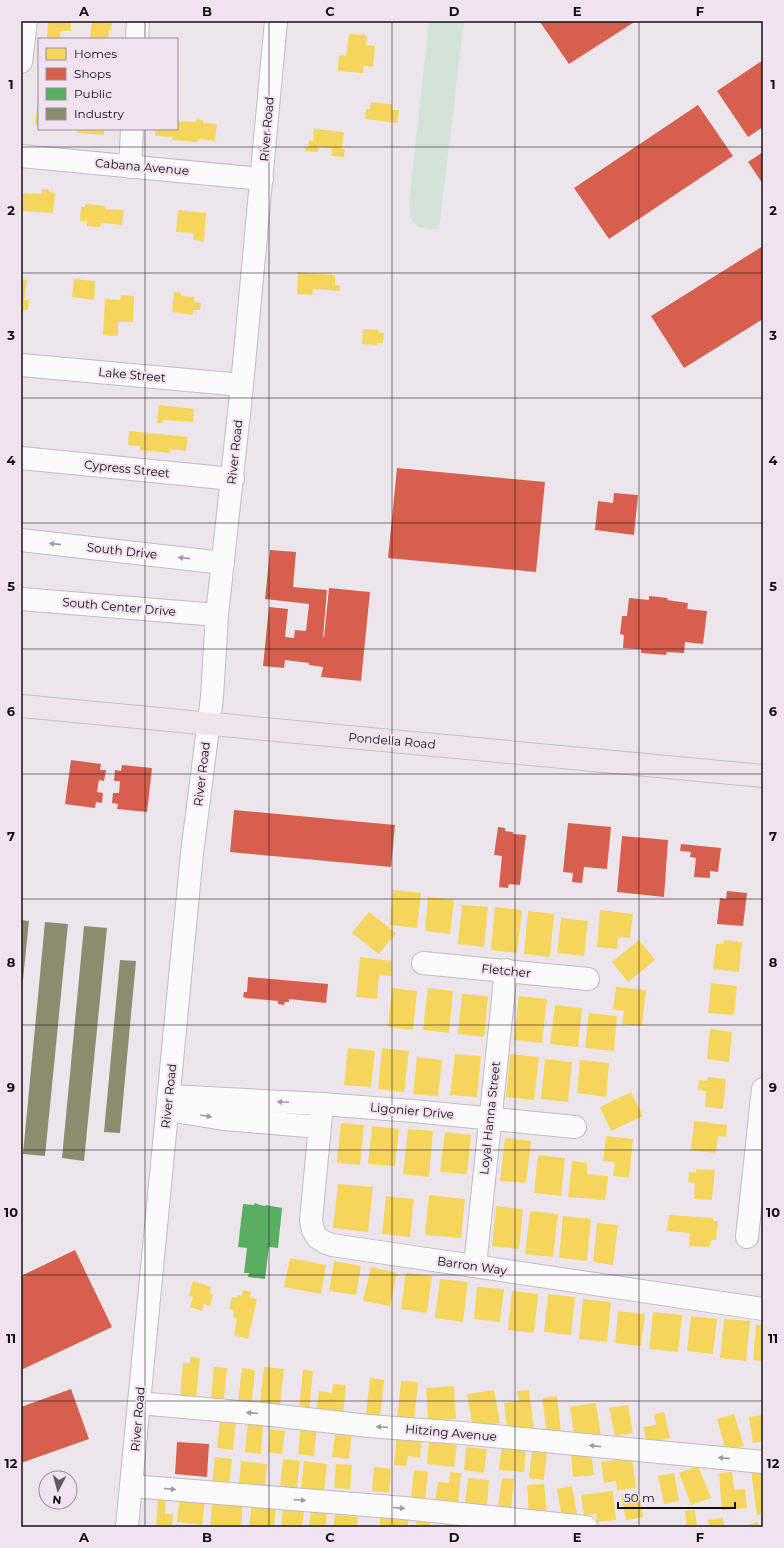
<svg xmlns="http://www.w3.org/2000/svg" width="784" height="1548" viewBox="0 0 784 1548" font-family="Montserrat,sans-serif">
  <style>
    .green { fill: #d4e3d7 }
    .homes { fill: #f6d55c }
    .shops { fill: #d6604d }
    .public { fill: #5aae61 }
    .industry { fill: #8c8c6e }
    .lines { fill: none; stroke-linecap: round; stroke-linejoin: round }
    .minor-casing { stroke: #c1bcc1; stroke-width: 24 }
    .major-casing { stroke: #c4c2c4; stroke-width: 24 }
    .minor { stroke: #fcfbfc; stroke-width: 22 }
    .major { stroke: #efe4e9; stroke-width: 22 }
    .oneway { fill: #9f9d9f }
    .grid { fill: none; stroke: #130f13; stroke-width: 1; stroke-opacity: 0.55 }
    .labels { text-anchor: middle; stroke-width: 4; stroke-linejoin: round; paint-order: stroke }
    .street-label { font-size: 12px; fill: #130f13; stroke: #f0e2ee }
    .neatline { fill: none; stroke: #130f13; stroke-width: 1.5 }
    .grid-label { font-size: 13px; text-anchor: middle; font-weight: bold; fill: #130f13 }
  </style>
  <rect width="100%" height="100%" fill="#ece6ec"/>
  <!-- green -->
  <polygon class="green" points="429,21 464,21 439,230 418,227 411,219 409,202"/>
  <!-- homes -->
  <g class="homes">
    <polygon points="48,21 71,21 71,31 61,31 60,39 47,39"/>
    <polygon points="92,21 112,21 111,30 109,30 108,39 90,39"/>
    <polygon points="349,34 367,35 366,45 375,46 373,67 364,66 363,73 338,71 339,55 346,56"/>
    <polygon points="38,100 39,100 39,125 35,125"/>
    <polygon points="371,102 392,104 392,110 399,110 397,123 365,119 366,109 370,109"/>
    <polygon points="196,119 203,120 203,123 217,124 215,141 198,139 198,142 172,140 173,137 155,136 156,129 177,129 177,121 196,122"/>
    <polygon points="78,129 104,129 104,135 77,133"/>
    <polygon points="314,129 344,132 342,149 345,149 344,157 331,156 332,148 318,147 318,152 305,151 305,147 308,147 309,140 313,141"/>
    <polygon points="42,189 49,189 49,192 55,193 53,213 22,211 23,193 42,194"/>
    <polygon points="85,204 106,206 105,209 124,210 122,225 101,223 101,227 87,226 87,221 80,221 81,207 85,207"/>
    <polygon points="178,210 206,213 204,241 193,240 193,233 176,232"/>
    <polygon points="298,272 335,275 335,285 340,286 340,291 313,289 312,295 297,294"/>
    <polygon points="21,279 27,280 24,300 29,300 28,310 23,310 22,322"/>
    <polygon points="74,279 95,281 94,300 72,297"/>
    <polygon points="174,292 181,293 181,296 195,297 194,302 201,303 200,310 193,310 193,315 172,312"/>
    <polygon points="121,295 134,296 133,322 118,322 118,336 103,335 105,299 120,300"/>
    <polygon points="363,329 378,330 378,332 384,333 383,343 377,343 377,345 362,344"/>
    <polygon points="159,405 194,409 193,422 163,420 162,423 157,423"/>
    <polygon points="129,431 188,437 186,451 170,449 169,453 140,450 140,446 128,445"/>
    <polygon points="393,890 421,893 417,928 390,925"/>
    <polygon points="428,897 454,900 450,934 425,931"/>
    <polygon points="462,905 488,907 484,947 458,944"/>
    <polygon points="495,907 522,910 517,953 491,950"/>
    <polygon points="600,910 633,914 630,938 618,937 617,949 597,947"/>
    <polygon points="528,911 554,914 550,957 524,954"/>
    <polygon points="369,912 396,933 379,954 352,933"/>
    <polygon points="561,918 588,921 584,956 557,953"/>
    <polygon points="639,940 655,960 628,982 612,962"/>
    <polygon points="724,940 742,942 739,972 713,969 716,944 723,944"/>
    <polygon points="360,957 392,961 391,976 379,975 377,999 356,997"/>
    <polygon points="711,983 737,986 734,1015 708,1013"/>
    <polygon points="616,987 646,990 642,1026 622,1024 624,1011 613,1009"/>
    <polygon points="392,988 417,991 413,1030 388,1027"/>
    <polygon points="428,988 453,991 449,1033 423,1030"/>
    <polygon points="462,994 488,996 484,1037 458,1034"/>
    <polygon points="519,996 547,999 542,1043 514,1040"/>
    <polygon points="555,1005 582,1008 578,1047 550,1044"/>
    <polygon points="589,1013 617,1016 614,1051 585,1048"/>
    <polygon points="710,1029 732,1032 729,1062 707,1059"/>
    <polygon points="348,1048 375,1051 371,1087 344,1085"/>
    <polygon points="382,1048 409,1051 404,1092 378,1089"/>
    <polygon points="455,1054 481,1056 477,1097 450,1095"/>
    <polygon points="510,1054 539,1057 534,1100 506,1097"/>
    <polygon points="417,1057 442,1060 438,1096 413,1094"/>
    <polygon points="545,1059 572,1062 568,1102 541,1099"/>
    <polygon points="580,1060 609,1063 606,1097 577,1093"/>
    <polygon points="708,1077 726,1079 723,1109 705,1107 706,1091 698,1090 699,1080 707,1081"/>
    <polygon points="631,1092 643,1116 611,1131 600,1107"/>
    <polygon points="694,1121 727,1125 726,1137 718,1136 716,1153 691,1150"/>
    <polygon points="341,1123 364,1125 360,1165 337,1163"/>
    <polygon points="372,1126 399,1129 395,1166 368,1164"/>
    <polygon points="408,1129 433,1131 429,1177 403,1174"/>
    <polygon points="445,1132 471,1135 467,1174 440,1172"/>
    <polygon points="606,1136 633,1139 629,1178 613,1176 615,1162 603,1161"/>
    <polygon points="505,1138 531,1141 526,1183 500,1181"/>
    <polygon points="538,1155 565,1158 561,1196 534,1193"/>
    <polygon points="572,1161 587,1163 587,1174 608,1176 605,1200 568,1197"/>
    <polygon points="696,1169 715,1170 712,1200 694,1199 695,1183 688,1182 689,1172 696,1173"/>
    <polygon points="338,1184 373,1187 368,1232 333,1228"/>
    <polygon points="429,1195 465,1199 461,1238 425,1235"/>
    <polygon points="386,1196 414,1199 410,1237 382,1234"/>
    <polygon points="496,1206 523,1209 519,1249 492,1246"/>
    <polygon points="530,1211 558,1214 553,1257 525,1254"/>
    <polygon points="669,1215 713,1218 713,1221 718,1221 716,1240 711,1240 710,1247 689,1246 690,1233 667,1231"/>
    <polygon points="563,1216 591,1219 587,1261 559,1258"/>
    <polygon points="597,1223 618,1225 613,1265 593,1262"/>
    <polygon points="290,1258 326,1265 321,1294 284,1287"/>
    <polygon points="334,1261 361,1266 356,1295 329,1291"/>
    <polygon points="371,1267 397,1273 390,1306 363,1301"/>
    <polygon points="406,1273 432,1276 427,1313 401,1309"/>
    <polygon points="440,1279 468,1282 463,1322 435,1318"/>
    <polygon points="193,1281 211,1287 209,1294 213,1295 210,1306 204,1304 202,1311 190,1307 193,1297 189,1296"/>
    <polygon points="477,1287 504,1289 500,1322 474,1319"/>
    <polygon points="243,1290 251,1292 250,1298 257,1299 248,1339 234,1335 237,1319 233,1317 234,1310 229,1309 232,1297 237,1298 238,1295 242,1296"/>
    <polygon points="512,1291 538,1294 534,1333 508,1330"/>
    <polygon points="548,1294 575,1297 571,1335 544,1332"/>
    <polygon points="583,1299 611,1302 607,1342 579,1339"/>
    <polygon points="618,1311 645,1314 641,1346 615,1343"/>
    <polygon points="653,1312 682,1315 678,1352 649,1349"/>
    <polygon points="691,1316 717,1319 713,1354 687,1351"/>
    <polygon points="724,1319 750,1321 746,1361 720,1358"/>
    <polygon points="756,1325 763,1325 763,1361 753,1360"/>
    <polygon points="190,1357 200,1358 196,1398 180,1397 183,1363 190,1363"/>
    <polygon points="214,1367 227,1368 224,1399 211,1398"/>
    <polygon points="264,1367 284,1369 280,1405 260,1403"/>
    <polygon points="242,1368 255,1370 252,1401 238,1400"/>
    <polygon points="303,1370 313,1371 309,1411 299,1410"/>
    <polygon points="370,1378 384,1380 380,1417 366,1415"/>
    <polygon points="401,1381 418,1382 414,1421 397,1419"/>
    <polygon points="333,1384 346,1385 343,1415 316,1412 319,1391 332,1393"/>
    <polygon points="454,1386 456,1419 428,1421 426,1388"/>
    <polygon points="494,1390 500,1423 473,1428 467,1394"/>
    <polygon points="529,1390 534,1430 508,1433 504,1403 519,1401 517,1391"/>
    <polygon points="557,1396 561,1431 547,1433 542,1398"/>
    <polygon points="596,1403 601,1436 575,1440 570,1407"/>
    <polygon points="628,1405 633,1433 615,1436 609,1408"/>
    <polygon points="664,1412 670,1438 647,1443 643,1427 656,1425 654,1414"/>
    <polygon points="734,1414 744,1446 726,1451 717,1419"/>
    <polygon points="763,1415 763,1441 753,1443 749,1417"/>
    <polygon points="220,1420 236,1421 233,1450 217,1448"/>
    <polygon points="248,1423 263,1425 261,1454 245,1452"/>
    <polygon points="301,1425 317,1427 314,1456 298,1454"/>
    <polygon points="270,1429 285,1431 282,1454 268,1452"/>
    <polygon points="336,1429 352,1430 349,1459 332,1457"/>
    <polygon points="397,1436 422,1439 420,1458 408,1456 406,1466 394,1465"/>
    <polygon points="429,1441 457,1444 454,1467 427,1464"/>
    <polygon points="502,1444 526,1446 524,1472 499,1470"/>
    <polygon points="466,1447 487,1449 484,1473 464,1470"/>
    <polygon points="532,1448 547,1450 544,1480 529,1478"/>
    <polygon points="591,1451 594,1475 573,1477 571,1453"/>
    <polygon points="215,1457 232,1459 229,1487 212,1485"/>
    <polygon points="632,1458 636,1488 617,1490 616,1481 604,1483 601,1462"/>
    <polygon points="283,1459 300,1461 297,1489 280,1487"/>
    <polygon points="241,1461 267,1464 265,1490 239,1488"/>
    <polygon points="304,1461 327,1464 324,1492 301,1490"/>
    <polygon points="336,1464 352,1465 350,1489 334,1488"/>
    <polygon points="698,1466 711,1498 691,1505 679,1473"/>
    <polygon points="374,1467 391,1469 389,1493 372,1491"/>
    <polygon points="414,1470 428,1472 425,1501 411,1499"/>
    <polygon points="763,1470 763,1514 757,1515 751,1471"/>
    <polygon points="450,1472 461,1473 458,1505 435,1502 438,1482 449,1483"/>
    <polygon points="732,1472 734,1490 745,1489 747,1508 722,1510 719,1473"/>
    <polygon points="674,1473 679,1501 664,1504 658,1476"/>
    <polygon points="468,1478 489,1480 487,1506 465,1504"/>
    <polygon points="502,1478 514,1479 511,1509 498,1507"/>
    <polygon points="544,1484 547,1513 529,1515 527,1485"/>
    <polygon points="572,1486 577,1514 562,1517 557,1489"/>
    <polygon points="613,1491 616,1520 597,1522 596,1514 584,1515 581,1495"/>
    <polygon points="639,1493 643,1517 626,1520 621,1496"/>
    <polygon points="158,1496 166,1496 165,1514 173,1514 172,1527 156,1527"/>
    <polygon points="180,1497 205,1500 202,1525 177,1522"/>
    <polygon points="213,1498 243,1501 241,1527 210,1527"/>
    <polygon points="252,1502 276,1505 274,1527 249,1527"/>
    <polygon points="283,1508 304,1511 302,1527 281,1527"/>
    <polygon points="311,1510 327,1512 326,1527 309,1527"/>
    <polygon points="695,1510 697,1527 687,1527 685,1511"/>
    <rect x="380" y="1513" width="28" height="14"/>
    <polygon points="335,1515 358,1517 357,1527 333,1527"/>
    <polygon points="468,1518 469,1527 446,1527 445,1520"/>
    <polygon points="723,1518 724,1527 709,1527 708,1520"/>
    <polygon points="417,1519 430,1521 430,1527 416,1527"/>
    <polygon points="758,1522 759,1527 740,1527"/>
  </g>
  <!-- shops -->
  <g class="shops">
    <polygon points="636,21 569,64 540,22 541,21"/>
    <polygon points="763,60 763,127 748,137 717,91"/>
    <polygon points="698,105 733,156 609,239 574,188"/>
    <polygon points="763,152 763,184 748,162"/>
    <polygon points="763,246 763,319 684,368 651,316"/>
    <polygon points="397,468 545,482 536,572 388,558"/>
    <polygon points="614,493 638,495 634,535 595,530 598,501 613,503"/>
    <polygon points="270,550 296,552 293,587 327,590 323,637 324,637 329,588 370,592 361,681 321,677 323,667 309,665 309,663 285,660 284,668 263,666 269,607 288,609 285,637 294,638 295,630 306,631 309,604 265,599"/>
    <polygon points="649,596 668,598 667,600 688,603 687,609 707,611 703,644 685,642 684,653 667,652 666,655 641,653 641,649 623,648 624,635 620,634 622,616 627,616 629,598 649,600"/>
    <polygon points="71,760 101,764 100,770 106,770 104,781 99,780 97,792 103,793 102,803 96,802 95,808 65,804"/>
    <polygon points="122,765 152,768 147,812 117,809 118,804 112,803 113,793 119,793 120,781 114,781 115,770 121,771"/>
    <polygon points="234,810 395,825 391,867 230,852"/>
    <polygon points="568,823 611,827 607,869 584,867 582,883 572,882 573,873 563,872"/>
    <polygon points="498,827 505,828 505,831 513,832 513,834 526,835 520,885 509,884 508,888 499,887 502,856 494,855"/>
    <polygon points="622,836 668,840 664,897 617,892"/>
    <polygon points="681,844 721,848 718,872 710,871 710,878 694,877 696,858 690,857 691,852 680,851"/>
    <polygon points="727,891 747,893 743,926 717,924 720,898 726,899"/>
    <polygon points="248,977 328,984 326,1003 289,999 289,1002 285,1002 284,1005 278,1004 278,1001 246,998 243,997 244,992 247,992"/>
    <polygon points="75,1250 112,1327 21,1370 21,1276"/>
    <polygon points="71,1389 89,1439 21,1463 21,1407"/>
    <polygon points="177,1442 209,1444 207,1477 175,1474"/>
  </g>
  <!-- public -->
  <polygon class="public" points="255,1203 260,1205 265,1206 266,1205 282,1208 278,1248 269,1247 265,1279 248,1277 249,1273 244,1273 247,1248 238,1247 243,1204 254,1205"/>
  <!-- industry -->
  <g class="industry">
    <polygon points="21,920 29,921 22,989 21,989"/>
    <polygon points="45,922 68,924 45,1156 23,1154"/>
    <polygon points="84,926 107,928 84,1161 62,1158"/>
    <polygon points="120,960 136,961 120,1133 104,1132"/>
  </g>
  <g class="lines">
    <!-- minor casing -->
    <g class="minor-casing">
      <g id="minor">
        <polyline points="137,39 138,21"/>
        <polyline points="21,62 26,21"/>
        <polyline points="21,156 262,179"/>
        <polyline points="130,167 132,129"/>
        <polyline points="21,365 242,385"/>
        <polyline points="21,458 233,479"/>
        <polyline points="21,540 223,563"/>
        <polyline points="21,599 217,615"/>
        <polyline points="423,963 588,979"/>
        <polyline points="169,1096 322,1104 413,1111 575,1127"/>
        <polyline points="322,1104 311,1220 313,1230 317,1237 324,1242 332,1245 763,1309"/>
        <polyline points="168,1110 224,1119 319,1127"/>
        <polyline points="747,1237 763,1089"/>
        <polyline points="475,1266 506,970"/>
        <polyline points="139,1403 262,1414 369,1426 462,1433 763,1462"/>
        <polyline points="131,1486 404,1508 586,1527"/>
        <polyline points="127,1527 192,853 212,697 217,615 242,385 276,21"/>
      </g>
    </g>
    <!-- major casing -->
    <g class="major-casing">
      <polyline id="major" points="21,706 763,776"/>
    </g>
    <!-- minor -->
    <use href="#minor" class="minor"/>
    <!-- major -->
    <use href="#major" class="major"/>
  </g>
  <!-- one-way arrows -->
  <defs><path id="oneway-solid" d="M-6-.8H1V-3.2L6.5 0L1 3.2V.8H-6Z"/></defs>
  <g class="oneway">
    <use href="#oneway-solid" transform="translate(55 544) rotate(-174)"/>
    <use href="#oneway-solid" transform="translate(184 558) rotate(-174)"/>
    <use href="#oneway-solid" transform="translate(283 1102) rotate(-177)"/>
    <use href="#oneway-solid" transform="translate(206 1116) rotate(9)"/>
    <use href="#oneway-solid" transform="translate(252 1413) rotate(-175)"/>
    <use href="#oneway-solid" transform="translate(382 1427) rotate(-176)"/>
    <use href="#oneway-solid" transform="translate(595 1446) rotate(-174)"/>
    <use href="#oneway-solid" transform="translate(724 1458) rotate(-175)"/>
    <use href="#oneway-solid" transform="translate(170 1489) rotate(5)"/>
    <use href="#oneway-solid" transform="translate(300 1500) rotate(4)"/>
    <use href="#oneway-solid" transform="translate(399 1508) rotate(5)"/>
  </g>
  <!-- grid -->
  <path class="grid" d="M145 21V39M269 21V1527M392 21V1527M515 21V1527M639 21V1527M145 129V1527M21 147H763M21 273H763M21 398H763M21 523H763M21 649H763M21 774H763M21 899H763M21 1025H763M21 1150H763M21 1275H763M21 1401H763"/>
  <g class="labels">
    <!-- street labels -->
    <g class="street-label">
      <text transform="translate(267 129) rotate(-85)" y="4">River Road</text>
      <text transform="translate(142 167) rotate(5)" y="4">Cabana Avenue</text>
      <text transform="translate(132 375) rotate(5)" y="4">Lake Street</text>
      <text transform="translate(235 452) rotate(-84)" y="4">River Road</text>
      <text transform="translate(127 469) rotate(6)" y="4">Cypress Street</text>
      <text transform="translate(122 551) rotate(6)" y="4">South Drive</text>
      <text transform="translate(119 607) rotate(5)" y="4">South Center Drive</text>
      <text transform="translate(392 741) rotate(5)" y="4">Pondella Road</text>
      <text transform="translate(202 774) rotate(-83)" y="4">River Road</text>
      <text transform="translate(506 971) rotate(6)" y="4">Fletcher</text>
      <text transform="translate(169 1096) rotate(-84)" y="4">River Road</text>
      <text transform="translate(412 1111) rotate(5)" y="4">Ligonier Drive</text>
      <text transform="translate(490 1118) rotate(-84)" y="4">Loyal Hanna Street</text>
      <text transform="translate(472 1266) rotate(8)" y="4">Barron Way</text>
      <text transform="translate(138 1419) rotate(-85)" y="4">River Road</text>
      <text transform="translate(451 1433) rotate(5)" y="4">Hitzing Avenue</text>
    </g>
  </g>
  <!-- border -->
  <rect width="784" height="1548" fill="none" stroke="#f0e2ee" stroke-width="44"/>
  <!-- legend -->
  <rect x="38" y="38" width="140" height="92" fill="#f0e2ee" stroke="#988e96"/>
  <rect x="46" y="48" width="20" height="12" fill="#f6d55c" stroke="#988e96"/>
  <text x="74" y="58" font-size="12" fill="#130f13">Homes</text>
  <rect x="46" y="68" width="20" height="12" fill="#d6604d" stroke="#988e96"/>
  <text x="74" y="78" font-size="12" fill="#130f13">Shops</text>
  <rect x="46" y="88" width="20" height="12" fill="#5aae61" stroke="#988e96"/>
  <text x="74" y="98" font-size="12" fill="#130f13">Public</text>
  <rect x="46" y="108" width="20" height="12" fill="#8c8c6e" stroke="#988e96"/>
  <text x="74" y="118" font-size="12" fill="#130f13">Industry</text>
  <!-- north arrow -->
  <g transform="translate(58 1490) rotate(186)"><circle r="19" fill="#f0e2ee" stroke="#988e96"/>
  <path d="M0-3L7 15L0 10L-7 15Z" fill="#5f5a5f"/>
  <text y="-6" font-size="11" font-weight="bold" text-anchor="middle" fill="#130f13">N</text>
  </g>
  <!-- scale -->
  <path d="M618 1502v6h117v-6" fill="none" stroke="#130f13" stroke-width="2"/>
  <text x="624" y="1502" font-size="12" fill="#130f13" stroke="#f0e2ee" stroke-width="3" paint-order="stroke">50 m</text>
  <rect x="22" y="22" width="740" height="1504" class="neatline"/>
  <g class="grid-label">
    <text x="84" y="16">A</text>
    <text x="207" y="16">B</text>
    <text x="330" y="16">C</text>
    <text x="454" y="16">D</text>
    <text x="577" y="16">E</text>
    <text x="700" y="16">F</text>
    <text x="11" y="89">1</text>
    <text x="773" y="89">1</text>
    <text x="11" y="215">2</text>
    <text x="773" y="215">2</text>
    <text x="11" y="340">3</text>
    <text x="773" y="340">3</text>
    <text x="11" y="465">4</text>
    <text x="773" y="465">4</text>
    <text x="11" y="591">5</text>
    <text x="773" y="591">5</text>
    <text x="11" y="716">6</text>
    <text x="773" y="716">6</text>
    <text x="11" y="841">7</text>
    <text x="773" y="841">7</text>
    <text x="11" y="967">8</text>
    <text x="773" y="967">8</text>
    <text x="11" y="1092">9</text>
    <text x="773" y="1092">9</text>
    <text x="11" y="1217">10</text>
    <text x="773" y="1217">10</text>
    <text x="11" y="1343">11</text>
    <text x="773" y="1343">11</text>
    <text x="11" y="1468">12</text>
    <text x="773" y="1468">12</text>
    <text x="84" y="1542">A</text>
    <text x="207" y="1542">B</text>
    <text x="330" y="1542">C</text>
    <text x="454" y="1542">D</text>
    <text x="577" y="1542">E</text>
    <text x="700" y="1542">F</text>
  </g>
</svg>
